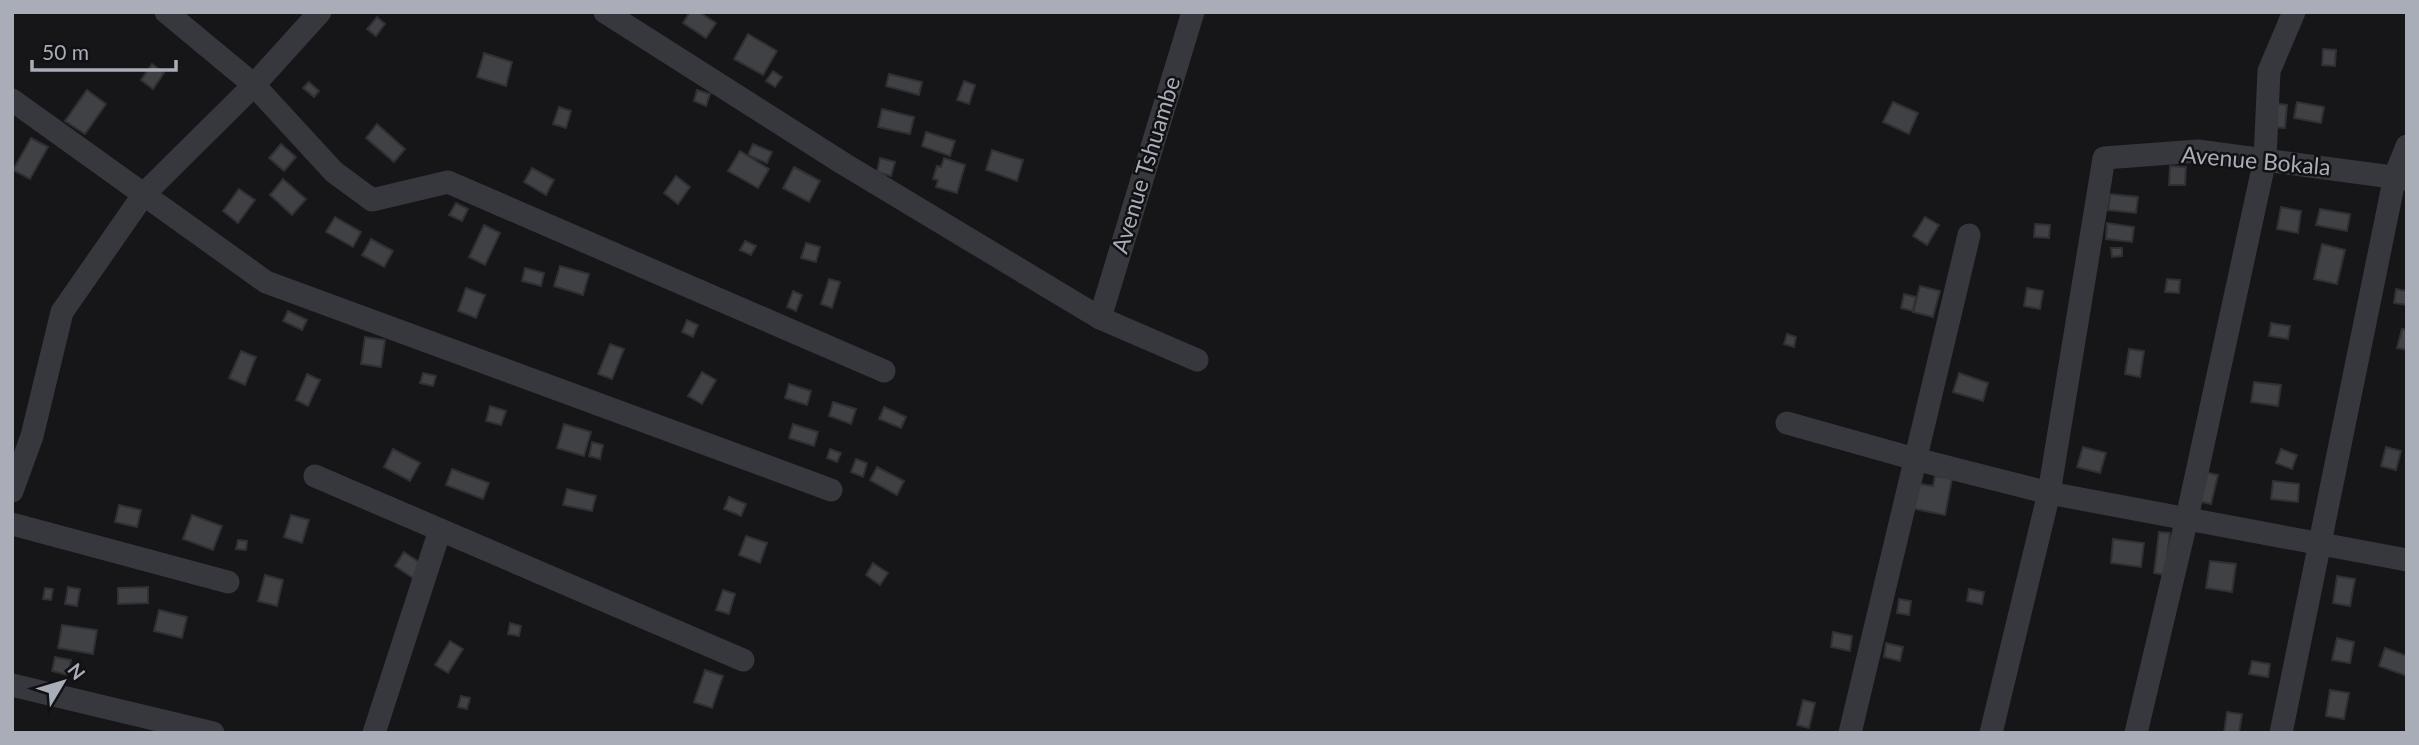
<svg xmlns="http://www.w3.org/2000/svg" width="2419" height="745" viewBox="0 0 2419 745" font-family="Lato,sans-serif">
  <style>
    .building { fill: #404145; stroke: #303034; stroke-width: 2 }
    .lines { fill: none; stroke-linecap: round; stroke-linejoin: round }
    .minor { stroke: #37383d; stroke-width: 23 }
    .labels { text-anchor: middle; stroke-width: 5; stroke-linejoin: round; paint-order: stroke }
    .street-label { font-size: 23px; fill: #a8adb8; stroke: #111113 }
  </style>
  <rect width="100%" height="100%" fill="#161618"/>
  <!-- building -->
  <g class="building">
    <polygon points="690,12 699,12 716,23 706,38 683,23"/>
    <polygon points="377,17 385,24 376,36 367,29"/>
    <polygon points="748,34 777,51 763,75 734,59"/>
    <polygon points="2323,49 2336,50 2335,66 2322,65"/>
    <polygon points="484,53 512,62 506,86 477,77"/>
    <polygon points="152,64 164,73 153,89 141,80"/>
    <polygon points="773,71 782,77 775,87 766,81"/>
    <polygon points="889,74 922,82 919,95 886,86"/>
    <polygon points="964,81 975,85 969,104 957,100"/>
    <polygon points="309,82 319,91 314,97 303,88"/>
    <polygon points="87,90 106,104 85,134 65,121"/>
    <polygon points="697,90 710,94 706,106 694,101"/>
    <polygon points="1893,102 1918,113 1909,134 1883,122"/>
    <polygon points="2297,102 2324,107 2321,123 2294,118"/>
    <polygon points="2271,103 2287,105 2285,128 2269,127"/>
    <polygon points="559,107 571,111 566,128 553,124"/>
    <polygon points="882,109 914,117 910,134 878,127"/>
    <polygon points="377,124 405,149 394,162 366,138"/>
    <polygon points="926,132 955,141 950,156 922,146"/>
    <polygon points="31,138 48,147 30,179 13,170"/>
    <polygon points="281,144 296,157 284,171 269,158"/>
    <polygon points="753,144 772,152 767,163 748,155"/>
    <polygon points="992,150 1023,160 1017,181 986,170"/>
    <polygon points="740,151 769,169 758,188 728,171"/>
    <polygon points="880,158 895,162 891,176 877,172"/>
    <polygon points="944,158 965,165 957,193 936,187 938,180 933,179 937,166 941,167"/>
    <polygon points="2170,166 2186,167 2185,185 2169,185"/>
    <polygon points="794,167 820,181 809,202 783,188"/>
    <polygon points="532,168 554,180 546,195 524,182"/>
    <polygon points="676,176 690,187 678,204 664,193"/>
    <polygon points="283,179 306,199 292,215 270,195"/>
    <polygon points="239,189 255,200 238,223 223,211"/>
    <polygon points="2110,194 2138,197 2136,213 2108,210"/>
    <polygon points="456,203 468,209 462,221 449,215"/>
    <polygon points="2281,207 2301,211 2298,233 2277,229"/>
    <polygon points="2320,209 2350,214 2347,231 2316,225"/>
    <polygon points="335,217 361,232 353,247 326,232"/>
    <polygon points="1925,217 1939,225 1927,245 1913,236"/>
    <polygon points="2107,223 2134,227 2132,242 2106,239"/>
    <polygon points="2035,224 2050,225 2049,238 2034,237"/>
    <polygon points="484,225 500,233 485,265 469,257"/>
    <polygon points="371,239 393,251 384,267 362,255"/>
    <polygon points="745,241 756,246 751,255 740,250"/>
    <polygon points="806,243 820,247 816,262 801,258"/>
    <polygon points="2322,244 2345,250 2337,284 2314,279"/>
    <polygon points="2111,248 2122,248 2122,256 2112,257"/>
    <polygon points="560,266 589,274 583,295 554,286"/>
    <polygon points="525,268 544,273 541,286 522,281"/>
    <polygon points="829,279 840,282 832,308 821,304"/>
    <polygon points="2167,279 2180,280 2179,293 2165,292"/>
    <polygon points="1920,286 1940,291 1933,317 1913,312"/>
    <polygon points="466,288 485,295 476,318 458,311"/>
    <polygon points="2027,288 2043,291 2040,309 2024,306"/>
    <polygon points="2396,289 2407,291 2407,305 2394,303"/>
    <polygon points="793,291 802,295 796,311 787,307"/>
    <polygon points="1904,294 1916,297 1913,311 1901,308"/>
    <polygon points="288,311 307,320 302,330 283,321"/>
    <polygon points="687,320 698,325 693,337 682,332"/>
    <polygon points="2271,323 2290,326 2288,339 2269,336"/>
    <polygon points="2402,329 2407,330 2407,350 2397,348"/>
    <polygon points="1787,334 1796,337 1794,347 1784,344"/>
    <polygon points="365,337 385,340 381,367 361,364"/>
    <polygon points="610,344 624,349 612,379 598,374"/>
    <polygon points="2129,349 2144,351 2140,377 2125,374"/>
    <polygon points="241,351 256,357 245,385 229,378"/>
    <polygon points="702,372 716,380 702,404 688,396"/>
    <polygon points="423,373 436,376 433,386 420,383"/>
    <polygon points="1959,373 1988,383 1983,401 1953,392"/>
    <polygon points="307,374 320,380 308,406 296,400"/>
    <polygon points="2254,382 2281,385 2278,406 2251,402"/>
    <polygon points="789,384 811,391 807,405 785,398"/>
    <polygon points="833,402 856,409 851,424 829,416"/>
    <polygon points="490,406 506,411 501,425 486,421"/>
    <polygon points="884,407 906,417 901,428 879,419"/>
    <polygon points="564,424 591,432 584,456 557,448"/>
    <polygon points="793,424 818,432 814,446 789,438"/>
    <polygon points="592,442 603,445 600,459 589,456"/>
    <polygon points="2083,447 2106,453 2100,473 2077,467"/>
    <polygon points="2386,447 2401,451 2396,470 2381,466"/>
    <polygon points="393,449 420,463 410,481 384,467"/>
    <polygon points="830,449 841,453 837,462 827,458"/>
    <polygon points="2281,449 2297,455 2292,469 2276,463"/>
    <polygon points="856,459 867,463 863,477 851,472"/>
    <polygon points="877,467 904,481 897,495 870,480"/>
    <polygon points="452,469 489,483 483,499 446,485"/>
    <polygon points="2204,472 2218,475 2211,504 2197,501"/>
    <polygon points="1935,476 1952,479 1945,515 1910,508 1914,483 1933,486"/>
    <polygon points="2273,481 2299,484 2298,502 2271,499"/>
    <polygon points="567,489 596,496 592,511 563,505"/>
    <polygon points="729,497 746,504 741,516 724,509"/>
    <polygon points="119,505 141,510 137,527 115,522"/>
    <polygon points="192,515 222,526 213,550 183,539"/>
    <polygon points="291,515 309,520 302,543 284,537"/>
    <polygon points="2159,532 2170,533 2165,575 2154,573"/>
    <polygon points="746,536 767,543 760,563 739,555"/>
    <polygon points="2113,539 2144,543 2141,567 2111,563"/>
    <polygon points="238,540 247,541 246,550 236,549"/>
    <polygon points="404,552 422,564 413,578 395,566"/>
    <polygon points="2210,561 2236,564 2232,592 2206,588"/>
    <polygon points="873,563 888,573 880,585 866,575"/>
    <polygon points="265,575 283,580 277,606 258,601"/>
    <polygon points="2337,576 2355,579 2350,606 2333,603"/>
    <polygon points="68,587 80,589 77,606 65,604"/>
    <polygon points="148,587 148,603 118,604 118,588"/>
    <polygon points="45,588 53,589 51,600 43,599"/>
    <polygon points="1969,589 1984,592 1982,604 1967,601"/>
    <polygon points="723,590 735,594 729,614 716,610"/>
    <polygon points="1899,599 1911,601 1909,615 1897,613"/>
    <polygon points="159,610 187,617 182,638 154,631"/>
    <polygon points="510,623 521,626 519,636 508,634"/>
    <polygon points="62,625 97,630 93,654 58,648"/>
    <polygon points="1833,632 1852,636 1850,651 1831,647"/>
    <polygon points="2337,638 2354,642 2350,663 2332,660"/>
    <polygon points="450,641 463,649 448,673 435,665"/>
    <polygon points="1886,643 1903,647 1900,661 1884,657"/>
    <polygon points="2385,648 2407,656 2407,676 2379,666"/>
    <polygon points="55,657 71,660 68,675 52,671"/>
    <polygon points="2252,661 2270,664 2268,677 2249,674"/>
    <polygon points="705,670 723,676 712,708 694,702"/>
    <polygon points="2330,690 2349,693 2344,719 2326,716"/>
    <polygon points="461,696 470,698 467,709 458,707"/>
    <polygon points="1803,700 1815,703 1809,728 1797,725"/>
    <polygon points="2227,712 2242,714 2239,733 2224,733"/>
  </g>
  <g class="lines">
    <!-- minor -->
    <g class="minor">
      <polyline points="166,12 254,85 334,172 372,200 448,182 884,371"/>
      <polyline points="605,12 844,164 1100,318 1197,360"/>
      <polyline points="12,100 266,282 831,490"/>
      <polyline points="1100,318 1193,12"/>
      <polyline points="1787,423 1915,459 2049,493 2407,560"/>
      <polyline points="315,476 743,660"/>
      <polyline points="12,491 32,436 62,312 144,194 254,85 320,12"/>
      <polyline points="12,524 228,582"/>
      <polyline points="12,685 213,733"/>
      <polyline points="374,733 440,530"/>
      <polyline points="1850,733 1969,235"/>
      <polyline points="1991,733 2049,493 2104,158 2198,151 2407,179"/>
      <polyline points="2136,733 2187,518 2265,159 2269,71 2294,12"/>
      <polyline points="2281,733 2395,176 2407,146"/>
    </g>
  </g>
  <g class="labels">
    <!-- street labels -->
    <g class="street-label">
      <text transform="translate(2256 161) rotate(5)" y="8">Avenue Bokala</text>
      <text transform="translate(1146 165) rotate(-73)" y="8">Avenue Tshuambe</text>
    </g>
  </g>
  <!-- border -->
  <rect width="2419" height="745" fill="none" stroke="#a8adb8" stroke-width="28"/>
  <!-- north arrow -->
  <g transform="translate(63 682) rotate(52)" stroke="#111113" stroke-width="5" paint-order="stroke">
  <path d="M0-5L12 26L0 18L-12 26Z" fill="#a8adb8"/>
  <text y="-10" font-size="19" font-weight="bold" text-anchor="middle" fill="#a8adb8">N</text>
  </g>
  <!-- scale -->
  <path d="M32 60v10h144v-10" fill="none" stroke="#a8adb8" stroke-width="3.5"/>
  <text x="42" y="60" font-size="21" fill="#a8adb8" stroke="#111113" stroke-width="5" paint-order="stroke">50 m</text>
</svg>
